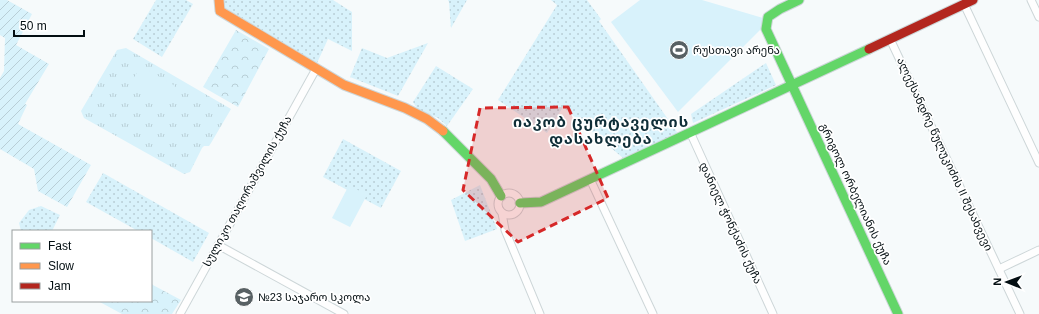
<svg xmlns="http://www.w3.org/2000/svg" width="1039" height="314" viewBox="0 0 1039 314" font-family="Arial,'Noto Sans Georgian',sans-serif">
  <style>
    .grass { fill: url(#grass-dots) }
    .forest { fill: url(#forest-crowns) }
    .park { fill: url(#park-tufts) }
    .garden { fill: url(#garden-furrows) }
    .pitch { fill: #d8f2fb }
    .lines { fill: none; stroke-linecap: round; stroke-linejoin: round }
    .street-casing { stroke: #cdd6d8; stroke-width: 9 }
    .fast-casing { stroke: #cdd6d8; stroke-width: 11 }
    .slow-casing { stroke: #cdd6d8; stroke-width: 11 }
    .jam-casing { stroke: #cdd6d8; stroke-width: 11 }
    .street { stroke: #fefefe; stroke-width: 7 }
    .fast { stroke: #63d668; stroke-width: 9 }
    .slow { stroke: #ff974d; stroke-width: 9 }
    .jam { stroke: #b3261e; stroke-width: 9 }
    .marked { fill: #d62828; fill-opacity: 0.2; stroke: #d62828; stroke-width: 3; stroke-dasharray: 8 5; stroke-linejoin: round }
    .labels { text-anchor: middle; stroke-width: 3.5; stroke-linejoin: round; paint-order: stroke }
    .poi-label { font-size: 11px; fill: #030e12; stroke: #fff; text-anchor: start }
    .street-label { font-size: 11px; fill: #030e12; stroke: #fff }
    .district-label { font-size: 15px; font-weight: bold; letter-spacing: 1px; fill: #0f2e38; stroke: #fff }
  </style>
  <defs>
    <pattern id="grass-dots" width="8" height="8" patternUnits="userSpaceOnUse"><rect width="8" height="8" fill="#d8f2fb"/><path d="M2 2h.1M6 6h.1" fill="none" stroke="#b8ced6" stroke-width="1.8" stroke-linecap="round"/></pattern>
    <pattern id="forest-crowns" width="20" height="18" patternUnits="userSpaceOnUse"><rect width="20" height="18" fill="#d8f2fb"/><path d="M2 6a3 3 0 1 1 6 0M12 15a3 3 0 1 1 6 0" fill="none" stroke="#b8ced6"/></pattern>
    <pattern id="park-tufts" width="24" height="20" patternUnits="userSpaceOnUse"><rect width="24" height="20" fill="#d8f2fb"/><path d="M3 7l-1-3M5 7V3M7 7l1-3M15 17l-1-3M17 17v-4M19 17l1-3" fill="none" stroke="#b8ced6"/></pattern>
    <pattern id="garden-furrows" width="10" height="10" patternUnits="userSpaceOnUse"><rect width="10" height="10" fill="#d8f2fb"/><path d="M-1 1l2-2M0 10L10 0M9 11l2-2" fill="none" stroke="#b8ced6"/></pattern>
  </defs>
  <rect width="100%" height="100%" fill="#f6fafb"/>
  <!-- grass -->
  <g class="grass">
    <polygon points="156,0 186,0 193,4 162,57 133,39"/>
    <polygon points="224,0 333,0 352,12 352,51 328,39 317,63 224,7"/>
    <polygon points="448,0 467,0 451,28 449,2"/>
    <polygon points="551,0 587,0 601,19 599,21 677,132 676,134 623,158 563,107 547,133 498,100 557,5"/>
    <polygon points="428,43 398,96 350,77 362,48 387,58"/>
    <polygon points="766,63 776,85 693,123 691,114"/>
    <polygon points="436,66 473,89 447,126 438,118 418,110 413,102"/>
    <polygon points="343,139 401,171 381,208 323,177"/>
    <polygon points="103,173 209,233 193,262 151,238 151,231 138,231 86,202"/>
    <polygon points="480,185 497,229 465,241 451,200"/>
    <polygon points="41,206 60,215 52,231 21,231 19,223 29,210"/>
  </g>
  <!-- forest -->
  <g class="forest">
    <polygon points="236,30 269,49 238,107 203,87"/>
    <polygon points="151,284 181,300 172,314 122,314 98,301 151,301"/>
  </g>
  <!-- park -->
  <polygon class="park" points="126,48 231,109 211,143 209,146 204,146 202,148 190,172 184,174 84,118 81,111 117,50"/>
  <!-- garden -->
  <polygon class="garden" points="0,0 7,0 32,14 16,45 49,64 25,104 27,105 18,124 91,165 67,207 38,191 34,169 0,149 0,78 4,71 5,38 0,35"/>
  <!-- pitch -->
  <g class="pitch">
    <polygon points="640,0 702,0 763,18 761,29 678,112 611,22"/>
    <polygon points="141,66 175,86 163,106 129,86"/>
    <polygon points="349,185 367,195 350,227 332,218"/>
  </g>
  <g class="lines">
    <!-- street casing -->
    <g class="street-casing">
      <g id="street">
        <polyline points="1031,0 1039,17"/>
        <polyline points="964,4 1039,163"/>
        <polyline points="890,39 1020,314"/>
        <polyline points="690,132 773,314"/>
        <polyline points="590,179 653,314"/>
        <circle cx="509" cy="204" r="11"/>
        <polyline points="502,213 505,230 540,314"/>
        <polyline points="218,245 344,314"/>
        <polyline points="999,269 1039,250"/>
        <polyline points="180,314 316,69"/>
      </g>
    </g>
    <!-- fast casing -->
    <g class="fast-casing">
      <g id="fast">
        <polyline points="799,0 780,9 768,17 766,29 898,314"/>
        <polyline points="443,131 491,179 501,196"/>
        <polyline points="520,203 541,202 869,49"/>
      </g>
    </g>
    <!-- slow casing -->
    <g class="slow-casing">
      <polyline id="slow" points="219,0 220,11 344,85 405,108 427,119 443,131"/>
    </g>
    <!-- jam casing -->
    <g class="jam-casing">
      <polyline id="jam" points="869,49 973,0"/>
    </g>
    <!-- street -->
    <use href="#street" class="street"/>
    <!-- fast -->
    <use href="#fast" class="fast"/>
    <!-- slow -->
    <use href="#slow" class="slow"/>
    <!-- jam -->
    <use href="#jam" class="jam"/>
  </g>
  <!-- marked area -->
  <path class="marked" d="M568 107 608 198 518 242 463 190 480 108Z"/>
  <!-- icons -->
  <defs>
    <g id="stadium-disc" transform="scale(1)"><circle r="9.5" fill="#586164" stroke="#fff"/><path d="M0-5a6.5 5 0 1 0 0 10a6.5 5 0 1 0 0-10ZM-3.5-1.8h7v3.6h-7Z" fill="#fff"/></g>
    <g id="school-disc" transform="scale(1)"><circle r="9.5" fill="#586164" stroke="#fff"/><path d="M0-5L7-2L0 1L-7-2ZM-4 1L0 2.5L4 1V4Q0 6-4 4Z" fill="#fff"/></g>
  </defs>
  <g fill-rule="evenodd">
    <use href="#stadium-disc" x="679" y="50"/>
    <use href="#school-disc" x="244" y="297"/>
  </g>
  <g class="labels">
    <!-- poi labels -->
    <g class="poi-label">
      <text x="693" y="54">რუსთავი არენა</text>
      <text x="258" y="301">№23 საჯარო სკოლა</text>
    </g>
    <!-- street labels -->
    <g class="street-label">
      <text transform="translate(945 154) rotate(65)" y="4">ალექსანდრე წულუკიძის II შესახვევი</text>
      <text transform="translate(247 191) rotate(-61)" y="4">სულიკო თაღორაშვილის ქუჩა</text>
      <text transform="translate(856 194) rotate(65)" y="4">გრიგოლ ორბელიანის ქუჩა</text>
      <text transform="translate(731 223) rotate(65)" y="4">დანიელ ჭონქაძის ქუჩა</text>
    </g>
    <!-- district labels -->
    <g class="district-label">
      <text x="601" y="127">იაკობ ცურტაველის<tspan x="601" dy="17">დასახლება</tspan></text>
    </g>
  </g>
  <!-- legend -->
  <rect x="12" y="230" width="140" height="72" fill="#ffffff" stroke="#9a9fa0"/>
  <rect x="20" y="243" width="20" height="6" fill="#63d668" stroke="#9a9fa0"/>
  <text x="48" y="250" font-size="12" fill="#030e12">Fast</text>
  <rect x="20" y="263" width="20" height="6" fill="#ff974d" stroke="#9a9fa0"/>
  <text x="48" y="270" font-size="12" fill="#030e12">Slow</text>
  <rect x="20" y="283" width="20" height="6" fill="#b3261e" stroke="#9a9fa0"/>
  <text x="48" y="290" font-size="12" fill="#030e12">Jam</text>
  <!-- north arrow -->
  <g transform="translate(1007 282) rotate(271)" stroke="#ffffff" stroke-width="3" paint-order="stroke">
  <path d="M0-3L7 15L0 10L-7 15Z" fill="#030e12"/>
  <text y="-6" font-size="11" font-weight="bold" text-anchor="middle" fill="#030e12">N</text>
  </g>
  <!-- scale -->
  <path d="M14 30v6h70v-6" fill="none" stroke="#030e12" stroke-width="2"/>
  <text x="20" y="30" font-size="12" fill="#030e12" stroke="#ffffff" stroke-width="3" paint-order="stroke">50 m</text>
</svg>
